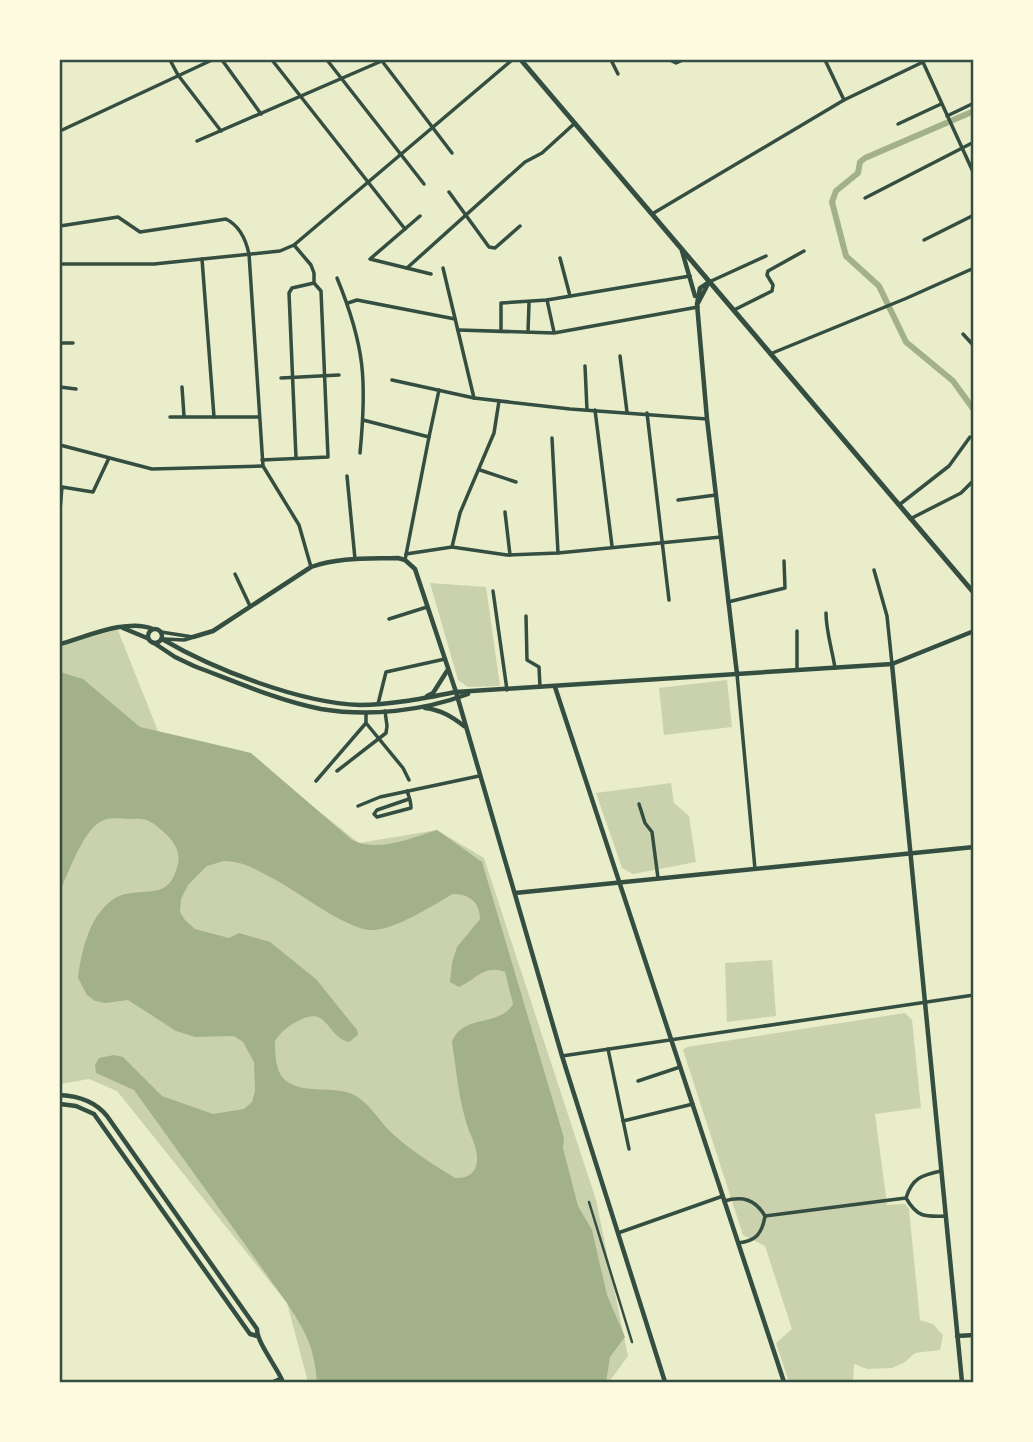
<svg xmlns="http://www.w3.org/2000/svg" width="1033" height="1442" viewBox="0 0 1033 1442" font-family="'Zilla Slab',serif">
  <style>
    .green { fill: #cad2ad }
    .water { fill: #a3b18a; fill-rule: evenodd }
    .lines { fill: none; stroke-linecap: round; stroke-linejoin: round }
    .canal { stroke: #a3b18a; stroke-width: 6 }
    .pedestrian { stroke: #344e41; stroke-width: 2.5 }
    .minor { stroke: #344e41; stroke-width: 3.5 }
    .tertiary { stroke: #344e41; stroke-width: 4.5 }
    .primary { stroke: #344e41; stroke-width: 5 }
    .neatline { fill: none; stroke: #344e41; stroke-width: 2.5 }
  </style>
  <rect width="100%" height="100%" fill="#e9edc9"/>
  <!-- green -->
  <g class="green">
    <polygon points="430,583 486,587 500,686 468,687 458,680"/>
    <polygon points="117,628 158,731 243,751 359,843 437,830 484,858 596,1200 628,1356 609,1382 308,1382 287,1303 117,1091 89,1079 60,1084 60,646"/>
    <polygon points="727,680 732,727 664,735 659,688"/>
    <polygon points="671,783 674,803 689,816 696,862 633,874 622,868 596,793"/>
    <polygon points="772,960 776,1016 727,1022 725,963"/>
    <polygon points="905,1013 912,1020 921,1108 875,1114 887,1205 905,1204 909,1209 920,1320 933,1324 943,1335 940,1350 915,1353 905,1362 892,1368 867,1369 854,1364 853,1382 789,1382 776,1343 792,1329 765,1246 743,1235 683,1050 687,1047"/>
  </g>
  <!-- water -->
  <path class="water" d="M60 672 83 679 140 727 251 753 352 840C378 853 411 838 437 830L482 862 564 1138 563 1148 578 1206 592 1230 607 1295 625 1337 610 1357 606 1382H317C314 1346 306 1333 287 1303L134 1090 96 1073 95 1065 99 1058 114 1055 123 1057 162 1096 213 1114 244 1109 252 1102 255 1091 254 1062 243 1042 234 1036 195 1037 176 1031 128 1000 106 1003 95 1001 87 995 78 978C81 953 89 917 111 901 137 881 169 908 178 863 181 848 170 837 159 828 149 819 143 818 130 819 122 819 112 817 104 820 84 827 69 872 60 891ZM224 861C244 861 256 870 274 879 299 892 349 932 374 930 401 927 429 907 453 894 469 894 480 902 480 919L457 947 452 963 450 982 459 987C476 980 484 964 505 972L513 1004C500 1027 462 1014 452 1042 456 1067 458 1094 465 1118 468 1133 478 1145 477 1160 477 1173 467 1179 455 1178 434 1165 412 1151 394 1135 378 1121 371 1103 352 1094 331 1085 303 1095 285 1080 275 1071 275 1052 275 1041 280 1033 288 1026 296 1022 329 1003 325 1036 349 1042L358 1035 357 1030 316 979 270 942 239 933 229 938 210 933 195 929 185 920 180 912 181 899 188 885 207 866Z"/>
  <g class="lines">
    <!-- canal -->
    <polyline class="canal" points="974,111 865,158 860,162 858,173 836,191 832,202 846,256 879,286 906,342 953,381 974,410"/>
    <!-- pedestrian -->
    <polyline class="pedestrian" points="589,1202 632,1342"/>
    <!-- minor -->
    <g class="minor">
      <polyline points="170,60 178,75 221,131"/>
      <polyline points="222,60 261,114"/>
      <polyline points="272,60 405,229"/>
      <polyline points="327,60 424,184"/>
      <polyline points="611,60 618,74"/>
      <polyline points="670,60 676,63 683,60"/>
      <polyline points="922,60 974,174"/>
      <polyline points="382,61 452,153"/>
      <polyline points="844,100 923,62"/>
      <polyline points="947,116 974,103"/>
      <polyline points="898,124 941,104"/>
      <polyline points="60,131 212,60"/>
      <polyline points="197,141 384,60"/>
      <polyline points="449,192 489,247 495,248 520,226"/>
      <polyline points="865,198 974,142"/>
      <polyline points="652,214 844,100 825,60"/>
      <polyline points="420,216 370,259 431,274"/>
      <path d="M60 226 118 217 140 232 226 219C240 226 246 240 249 254L263 466 299 525 311 567"/>
      <polyline points="924,240 974,215"/>
      <polyline points="560,258 570,296"/>
      <polyline points="202,259 214,417"/>
      <polyline points="60,264 154,264 280,251 294,245 512,60"/>
      <polyline points="407,268 525,162 542,153 575,123"/>
      <polyline points="443,268 474,398"/>
      <path d="M337 278C365 346 367 381 360 453"/>
      <polyline points="709,282 766,256"/>
      <polyline points="547,300 554,332"/>
      <polyline points="348,303 357,300 455,319"/>
      <polyline points="734,310 772,291 773,285 767,275 768,271 804,251"/>
      <polyline points="458,330 554,333 698,307"/>
      <polyline points="501,330 501,303 547,300 690,276"/>
      <polyline points="528,332 529,303"/>
      <polyline points="963,334 974,346"/>
      <polyline points="60,343 73,343"/>
      <polyline points="770,354 907,298 974,268"/>
      <polyline points="620,356 627,412"/>
      <polyline points="585,366 587,410"/>
      <polyline points="281,378 339,375"/>
      <polyline points="392,380 474,398 570,409 707,419"/>
      <polyline points="60,387 76,389"/>
      <polyline points="182,387 184,416"/>
      <polyline points="499,401 494,433 460,513 452,547 507,555 558,553 721,537"/>
      <polyline points="595,410 612,546"/>
      <polyline points="647,413 669,600"/>
      <polyline points="170,417 259,417"/>
      <polyline points="363,420 429,437 439,390"/>
      <polyline points="552,438 558,553"/>
      <polyline points="60,445 152,469 263,466"/>
      <polyline points="296,458 289,293 292,288 314,283"/>
      <polyline points="262,460 328,457 321,291 314,283 314,273 311,265 294,245"/>
      <polyline points="480,470 516,482"/>
      <polyline points="347,476 355,559"/>
      <polyline points="678,500 716,495"/>
      <polyline points="899,505 949,466 970,437"/>
      <polyline points="60,510 62,487 93,492 109,458"/>
      <polyline points="505,512 510,555"/>
      <polyline points="910,519 961,493 974,480"/>
      <polyline points="406,554 452,547"/>
      <polyline points="405,560 429,437"/>
      <polyline points="874,570 887,616 892,664"/>
      <polyline points="235,574 250,606"/>
      <polyline points="493,591 507,690"/>
      <polyline points="728,602 785,588 784,561"/>
      <path d="M826 613C826 631 832 649 835 668"/>
      <polyline points="526,616 527,660 539,667 540,687"/>
      <polyline points="389,619 427,607"/>
      <polyline points="797,631 797,670"/>
      <polyline points="161,632 193,637"/>
      <polyline points="164,639 184,640 191,638"/>
      <polyline points="737,674 755,869"/>
      <polyline points="378,704 386,672 445,659"/>
      <polyline points="366,723 403,768 409,780"/>
      <polyline points="337,771 386,733 387,726 385,711"/>
      <polyline points="316,781 366,723 366,713"/>
      <path d="M407 791C409 796 411 803 411 808L377 817 374 814 377 810 409 799"/>
      <polyline points="639,804 645,823 652,832 658,878"/>
      <polyline points="358,806 380,797 479,776"/>
      <polyline points="608,1049 629,1149"/>
      <polyline points="562,1056 974,995"/>
      <polyline points="638,1081 680,1067"/>
      <polyline points="623,1121 693,1104"/>
      <path d="M906 1198C917 1217 924 1217 946 1216"/>
      <path d="M724 1201C743 1196 755 1199 765 1216L890 1200 906 1198C912 1178 922 1175 941 1171"/>
      <polyline points="618,1233 723,1196"/>
      <path d="M738 1243C756 1241 762 1234 765 1216"/>
      <polyline points="272,1382 281,1378"/>
    </g>
    <!-- tertiary -->
    <g class="tertiary">
      <polyline points="682,251 695,296"/>
      <polyline points="709,282 700,288 697,304 707,419 737,674"/>
      <polyline points="698,303 709,282"/>
      <polyline points="123,628 147,638"/>
      <circle cx="155" cy="636" r="7"/>
      <path d="M193 637 213 631 311 567C339 557 369 559 398 558L405 560 415 569 456 692 562 1056 665 1382"/>
      <path d="M162 639C213 669 300 703 360 705 392 705 425 698 456 692L892 664 974 631"/>
      <path d="M154 643 175 657 194 666C234 681 279 701 321 709 369 717 423 711 468 694"/>
      <path d="M60 644C86 637 127 618 153 629"/>
      <polyline points="892,664 962,1382"/>
      <polyline points="555,687 784,1382"/>
      <polyline points="427,696 433,693 447,671"/>
      <path d="M425 708C441 710 451 716 464 726"/>
      <polyline points="515,893 974,847"/>
      <path d="M60 1095C79 1096 95 1101 107 1116L257 1329C257 1343 277 1367 283 1382"/>
      <polyline points="60,1104 76,1106 94,1114 250,1334 257,1336"/>
      <polyline points="957,1336 974,1335"/>
    </g>
    <!-- primary -->
    <polyline class="primary" points="521,60 974,593"/>
  </g>
  <!-- border -->
  <rect width="1033" height="1442" fill="none" stroke="#fefae0" stroke-width="122"/>
  <rect x="61" y="61" width="911" height="1320" class="neatline"/>
</svg>
